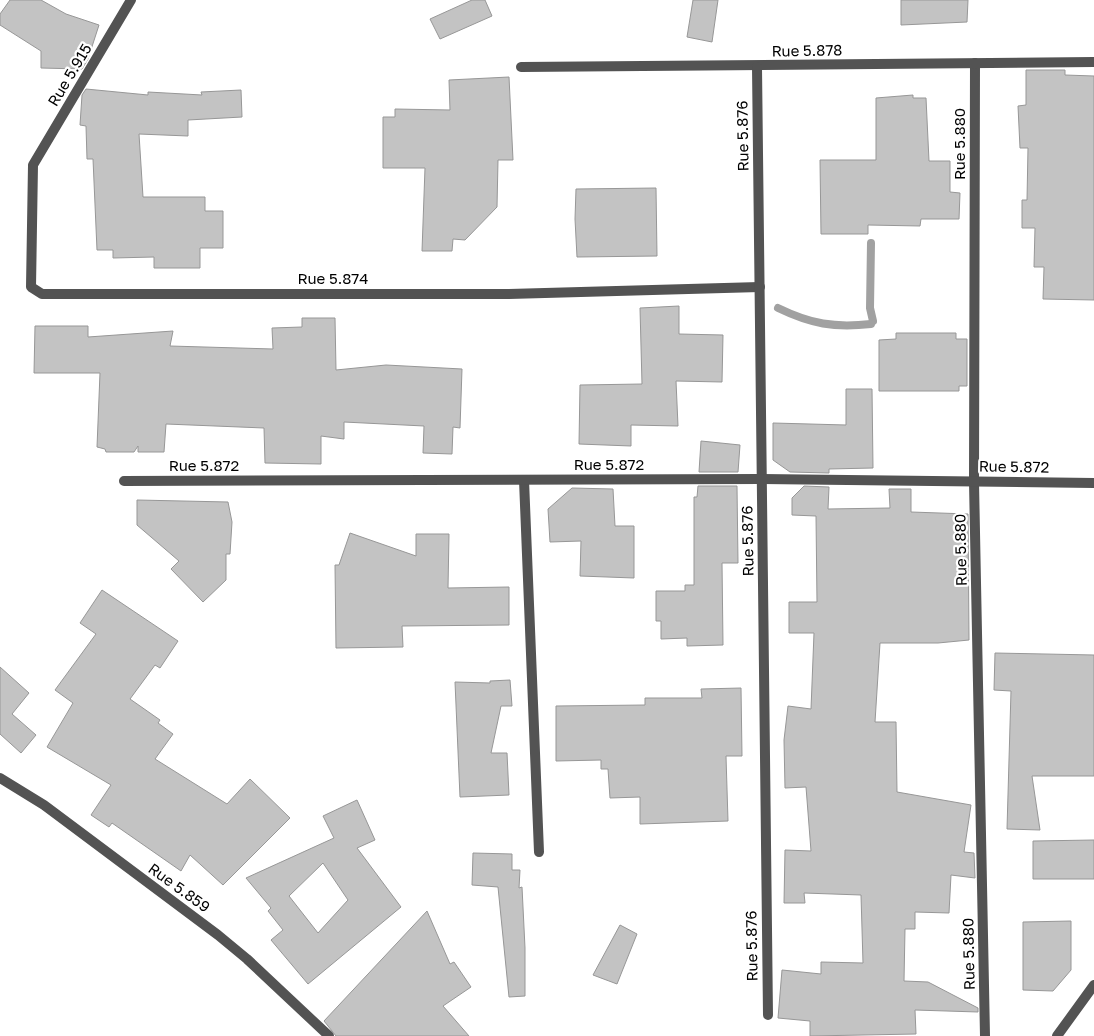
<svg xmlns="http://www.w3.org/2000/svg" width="1094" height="1036" viewBox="0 0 1094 1036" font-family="'Golos Text',sans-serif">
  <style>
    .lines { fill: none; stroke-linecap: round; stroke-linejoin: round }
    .stream { stroke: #a1a1a1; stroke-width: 8 }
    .building { fill: #c3c3c3; stroke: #979797; fill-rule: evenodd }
    .minor { stroke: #535353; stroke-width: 10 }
    .labels { text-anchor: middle; stroke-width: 4.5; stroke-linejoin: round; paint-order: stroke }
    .street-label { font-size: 15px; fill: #000; stroke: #fff }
  </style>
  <rect width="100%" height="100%" fill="#fff"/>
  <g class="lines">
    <!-- stream -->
    <g class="stream">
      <polyline points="871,243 870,308 873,321"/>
      <path d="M778 308C811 324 834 328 871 324"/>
    </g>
  </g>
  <!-- building -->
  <g class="building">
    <polygon points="10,0 41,0 66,14 99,25 88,59 82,69 41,68 41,51 0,25 0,14"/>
    <polygon points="472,0 485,0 492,16 440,39 430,19"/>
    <polygon points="693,0 718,0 712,42 687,37"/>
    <polygon points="901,0 968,0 967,22 901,25"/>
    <polygon points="1026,70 1065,70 1065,75 1094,76 1094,300 1043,299 1044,267 1034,267 1035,228 1022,228 1022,200 1027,200 1028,148 1020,148 1018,106 1026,105"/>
    <polygon points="509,77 513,160 498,160 497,207 465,240 453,239 452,251 422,251 425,168 383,168 383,117 395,117 395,109 450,110 449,80"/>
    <polygon points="86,89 148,95 148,92 202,95 201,92 241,90 242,117 188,120 188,136 139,134 143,197 205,197 205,211 223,211 223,248 200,248 200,268 154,268 154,257 113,258 113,250 97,250 93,159 87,159 86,126 80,125 82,95"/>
    <polygon points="913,95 913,98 926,98 929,161 950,161 950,192 960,193 959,219 921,219 920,226 868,225 868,234 821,234 820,160 876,160 876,98"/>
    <polygon points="656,188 657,256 577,257 575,219 576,189"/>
    <polygon points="679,306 679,334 723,335 722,382 676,381 678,426 631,425 631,446 579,444 580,385 642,384 640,308"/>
    <polygon points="302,318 335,318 336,370 386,365 462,369 460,428 453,427 452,454 423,453 424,426 344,422 344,439 321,436 321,464 265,463 264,428 166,424 164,452 138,452 138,446 134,452 106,452 105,449 97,447 100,373 34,373 35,326 88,326 88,337 173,331 170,346 273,349 272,328 302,327"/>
    <polygon points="896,333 956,333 956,339 967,339 967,386 959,386 959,391 879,391 879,340 896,339"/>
    <polygon points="846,389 872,389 873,468 829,469 829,473 790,472 773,460 773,423 846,425"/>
    <polygon points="701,441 740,445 738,472 699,472"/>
    <polygon points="698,486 737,486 738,563 722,563 723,645 687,646 687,638 661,639 661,621 656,621 656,591 685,591 685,585 694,585 694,497 697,497"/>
    <polygon points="804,486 829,487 828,509 890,508 889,489 911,489 911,512 968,514 969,640 938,643 880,643 875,722 896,722 897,792 971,805 964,852 974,853 975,878 951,875 949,913 915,912 915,929 905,929 904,981 928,982 978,1008 978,1012 915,1010 916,1034 810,1036 810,1021 778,1018 782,970 821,974 821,962 863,963 861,895 804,893 805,903 784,903 785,850 811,851 806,787 785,788 784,740 788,706 811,709 814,633 789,633 789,602 817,602 816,516 792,515 792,498"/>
    <polygon points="572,488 613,489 615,526 634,526 634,578 580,576 581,541 550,542 548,509"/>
    <polygon points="137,500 228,502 232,522 230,554 226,554 226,580 203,602 171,569 179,561 137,525"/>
    <polygon points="350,533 416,556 416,534 449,534 448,588 509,587 509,625 402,626 403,647 336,648 335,565 339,565"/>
    <polygon points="102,590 178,641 160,668 155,665 130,699 160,720 158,723 173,734 155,759 227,804 250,779 290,818 223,885 190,855 181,871 112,823 109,827 91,815 111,785 47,747 73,703 55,690 96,634 80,623"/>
    <polygon points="995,653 1094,655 1094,776 1032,776 1040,830 1007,829 1011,691 994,690"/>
    <polygon points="0,667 29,693 12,714 36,735 21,753 0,734"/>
    <polygon points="510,680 512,706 501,706 491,753 507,753 509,795 460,797 455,682 490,683 490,681"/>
    <polygon points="741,688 742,756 726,756 728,821 640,824 640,797 610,798 608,769 601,769 601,760 556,761 556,706 645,705 645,698 702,698 701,689"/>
    <path d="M357 800 375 840 357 848 401 907 308 984 271 940 283 930 268 911 271 908 246 878 334 838 323 816ZM323 863 348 900 318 933 289 896Z"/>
    <polygon points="1094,840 1094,879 1033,879 1033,841"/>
    <polygon points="473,853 512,854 512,870 520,870 519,888 522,887 525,948 525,996 509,997 498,887 472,885"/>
    <polygon points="427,911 450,964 454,962 471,987 443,1006 469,1036 336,1036 324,1021"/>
    <polygon points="1071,921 1071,970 1053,991 1023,990 1023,922"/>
    <polygon points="620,925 637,934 617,984 593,975"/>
  </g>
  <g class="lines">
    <!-- minor -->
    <g class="minor">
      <polyline points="131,0 33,165 31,287 42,294 509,294 760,287"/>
      <polyline points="975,63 974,482 985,1036"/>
      <polyline points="521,67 1094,62"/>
      <polyline points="757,67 768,1015"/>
      <polyline points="524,480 539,852"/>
      <polyline points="124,481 762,479 1094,483"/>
      <polyline points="0,778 44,805 218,935 247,959 329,1036"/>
      <polyline points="1057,1036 1094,985"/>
    </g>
  </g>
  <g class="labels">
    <!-- street labels -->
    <g class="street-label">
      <text transform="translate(807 51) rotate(-1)" y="5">Rue 5.878</text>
      <text transform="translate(70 75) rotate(-59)" y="5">Rue 5.915</text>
      <text transform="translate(743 136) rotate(-91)" y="5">Rue 5.876</text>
      <text transform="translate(960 144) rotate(-90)" y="5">Rue 5.880</text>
      <text x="333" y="284">Rue 5.874</text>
      <text x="609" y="470">Rue 5.872</text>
      <text x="204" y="471">Rue 5.872</text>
      <text transform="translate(1014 467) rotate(1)" y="5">Rue 5.872</text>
      <text transform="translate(748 541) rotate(-91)" y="5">Rue 5.876</text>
      <text transform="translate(961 550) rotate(-91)" y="5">Rue 5.880</text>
      <text transform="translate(179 888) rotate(36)" y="5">Rue 5.859</text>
      <text transform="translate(752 946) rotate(-91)" y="5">Rue 5.876</text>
      <text transform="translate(969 954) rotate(-91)" y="5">Rue 5.880</text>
    </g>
  </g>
</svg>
